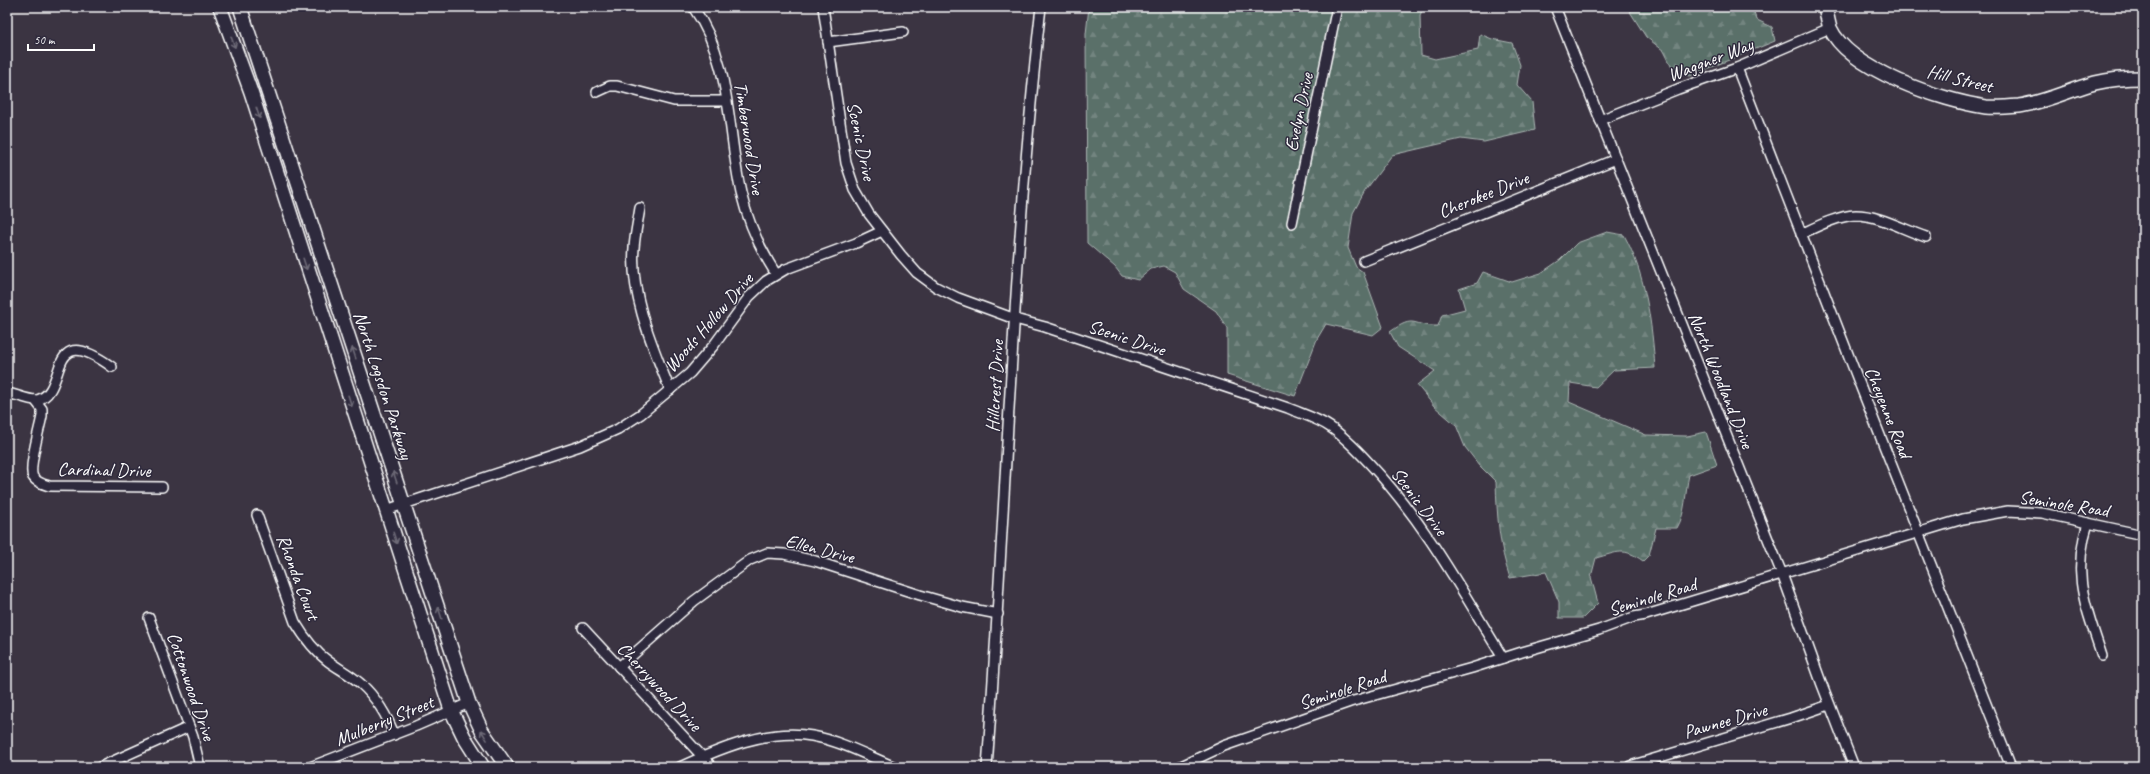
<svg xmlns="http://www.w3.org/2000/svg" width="2150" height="774" viewBox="0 0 2150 774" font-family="Caveat,sans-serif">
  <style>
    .forest { fill: url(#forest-firs); stroke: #acb7b4 }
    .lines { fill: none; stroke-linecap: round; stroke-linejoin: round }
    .street-casing { stroke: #fff; stroke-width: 12 }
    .secondary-casing { stroke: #fff; stroke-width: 16 }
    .street { stroke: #2f2a3d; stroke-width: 9 }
    .secondary { stroke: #2f2a3d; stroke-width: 13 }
    .oneway { stroke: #6d6a77 }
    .labels { text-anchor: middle; stroke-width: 3; stroke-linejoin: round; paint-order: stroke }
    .street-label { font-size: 19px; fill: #fff; stroke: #2f2a3d }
  </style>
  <defs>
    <pattern id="forest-firs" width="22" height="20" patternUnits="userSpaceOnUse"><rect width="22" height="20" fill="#5a6f69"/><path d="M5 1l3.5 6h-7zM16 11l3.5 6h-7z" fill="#738580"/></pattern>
  </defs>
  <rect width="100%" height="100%" fill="#3b3442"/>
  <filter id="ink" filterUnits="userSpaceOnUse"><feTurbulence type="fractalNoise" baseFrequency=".025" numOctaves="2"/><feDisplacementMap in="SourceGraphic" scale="8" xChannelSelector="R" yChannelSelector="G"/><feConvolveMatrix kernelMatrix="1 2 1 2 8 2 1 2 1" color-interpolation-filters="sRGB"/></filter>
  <g filter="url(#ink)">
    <!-- forest -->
    <g class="forest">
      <polygon points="1089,7 1424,7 1420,15 1421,55 1435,59 1478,50 1480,34 1492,39 1512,43 1520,65 1517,85 1532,102 1535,130 1484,142 1461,139 1392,155 1365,191 1353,213 1348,248 1356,267 1363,272 1383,327 1373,335 1326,324 1317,339 1295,396 1227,375 1227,328 1216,311 1184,289 1175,272 1164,266 1151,269 1138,280 1122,276 1115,267 1087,243 1086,34"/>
      <polygon points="1627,7 1752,7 1757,20 1772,27 1775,41 1690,76 1675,73 1664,51 1646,37"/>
      <path d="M1607 232 1624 235C1646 275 1652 324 1655 368L1614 370 1596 387 1570 383 1569 402 1646 435 1687 436 1706 432 1717 465 1689 475C1685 492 1686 513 1677 528H1656L1649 555 1643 561C1624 547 1618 552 1596 558L1591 577 1598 603 1583 618H1559V602L1546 572 1510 578C1499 546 1497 516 1496 482L1479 465 1465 447 1456 425 1434 406 1417 385 1435 371 1398 347 1390 332C1416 313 1412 327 1438 326L1442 315 1465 309 1459 289 1477 283 1483 272 1512 282 1541 273 1560 260 1577 243Z"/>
    </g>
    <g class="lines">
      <!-- street casing -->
      <g class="street-casing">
        <g id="street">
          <path d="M693 7C732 61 727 130 741 193 748 222 760 249 776 274"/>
          <path d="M823 7 846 163 855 190 869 214 901 255 917 273 936 287 958 298 1015 319 1045 327 1288 408C1302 414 1317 418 1330 427 1345 437 1358 451 1370 464 1424 521 1462 591 1503 658"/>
          <polyline points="1555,7 1782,574 1821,682 1854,767"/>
          <polyline points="828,42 903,32"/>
          <polyline points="1737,68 1862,390 2011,767"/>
          <polyline points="597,92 610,86 617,86 674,101 726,101"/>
          <polyline points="1600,120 1678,89 1737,68 1830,28"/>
          <path d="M640 208C638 221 635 234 634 248 630 296 653 347 670 390"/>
          <polyline points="1292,223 1337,7"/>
          <path d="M1801 234C1818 226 1837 216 1856 215 1879 215 1904 230 1926 237"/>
          <polyline points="1364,261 1616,159"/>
          <path d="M7 393C14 394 31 401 37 400 70 392 44 318 112 367"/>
          <path d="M35 400 42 409V416C40 427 28 468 33 477 36 482 43 484 49 486L162 487"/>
          <polyline points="386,510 580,446 618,429 641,414 690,373 714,345 749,297 766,281 786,269 856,243 882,231"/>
          <path d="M257 515 295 622C304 637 314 651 328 661 339 669 351 675 361 684 375 696 388 717 394 735"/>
          <path d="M2088 523C2071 576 2086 606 2102 656"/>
          <polyline points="149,618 193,737 200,767"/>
          <polyline points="583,628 712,767"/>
          <polyline points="619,667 694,601 750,560 767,553 784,554 815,561 920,595 962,607 998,614"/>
          <polyline points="1630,766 1791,718 1829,705"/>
          <polyline points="100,767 189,727"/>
          <polyline points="310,767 416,726 469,703"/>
          <path d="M680 767C719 749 768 728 812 736 841 741 868 756 895 767"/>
          <path d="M987 767C1006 514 1012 259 1041 7"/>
          <polyline points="1179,767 1224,746 1350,702 1472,668 1522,652 1599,630 1634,617 1646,615 1963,519 2008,511 2042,513 2143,535"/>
        </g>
      </g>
      <!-- secondary casing -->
      <g class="secondary-casing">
        <g id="secondary">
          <polyline points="220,7 251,92 451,710 464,737 483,767"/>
          <polyline points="240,7 469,703 482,731 507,767"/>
          <path d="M1825 7C1827 14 1828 22 1830 28 1849 70 1943 101 1986 107 1997 108 2008 107 2019 106 2046 102 2069 90 2095 83 2111 79 2127 78 2143 78"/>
        </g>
      </g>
      <!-- street -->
      <use href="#street" class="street"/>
      <!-- secondary -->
      <use href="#secondary" class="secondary"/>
    </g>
    <!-- one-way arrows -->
    <defs><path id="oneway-shaft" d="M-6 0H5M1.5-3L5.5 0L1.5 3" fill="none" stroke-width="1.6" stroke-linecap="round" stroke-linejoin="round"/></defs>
    <g class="oneway">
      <use href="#oneway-shaft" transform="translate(233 42) rotate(70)"/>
      <use href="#oneway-shaft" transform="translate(258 113) rotate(72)"/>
      <use href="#oneway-shaft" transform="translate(305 264) rotate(72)"/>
      <use href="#oneway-shaft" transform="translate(354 353) rotate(-108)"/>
      <use href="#oneway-shaft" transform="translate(350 401) rotate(72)"/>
      <use href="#oneway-shaft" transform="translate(395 477) rotate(-108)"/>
      <use href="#oneway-shaft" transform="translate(395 538) rotate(72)"/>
      <use href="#oneway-shaft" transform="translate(440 613) rotate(-108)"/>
      <use href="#oneway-shaft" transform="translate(484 735) rotate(-121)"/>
    </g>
  </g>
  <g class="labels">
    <!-- street labels -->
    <g class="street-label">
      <text transform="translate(1710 59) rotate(-21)" y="7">Waggner Way</text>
      <text transform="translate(1960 78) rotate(14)" y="7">Hill Street</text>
      <text transform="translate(1298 112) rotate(-78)" y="7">Evelyn Drive</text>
      <text transform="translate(750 138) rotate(81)" y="7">Timberwood Drive</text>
      <text transform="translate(862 141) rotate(78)" y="7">Scenic Drive</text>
      <text transform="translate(1483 194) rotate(-22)" y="7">Cherokee Drive</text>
      <text transform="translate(708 322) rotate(-49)" y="7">Woods Hollow Drive</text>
      <text transform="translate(1127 337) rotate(18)" y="7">Scenic Drive</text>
      <text transform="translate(1722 380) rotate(68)" y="7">North Woodland Drive</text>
      <text transform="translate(384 385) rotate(72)" y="7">North Logsdon Parkway</text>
      <text transform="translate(994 386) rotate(-87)" y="7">Hillcrest Drive</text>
      <text transform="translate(1889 412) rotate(68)" y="7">Cheyenne Road</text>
      <text transform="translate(104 469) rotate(1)" y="7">Cardinal Drive</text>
      <text transform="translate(1420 501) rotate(53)" y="7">Scenic Drive</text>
      <text transform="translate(2064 503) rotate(9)" y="7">Seminole Road</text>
      <text transform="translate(820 548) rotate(14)" y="7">Ellen Drive</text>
      <text transform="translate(299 577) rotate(69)" y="7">Rhonda Court</text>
      <text transform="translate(1652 596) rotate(-17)" y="7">Seminole Road</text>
      <text transform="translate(192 686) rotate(71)" y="7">Cottonwood Drive</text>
      <text transform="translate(660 686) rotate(47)" y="7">Cherrywood Drive</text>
      <text transform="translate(1342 689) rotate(-18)" y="7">Seminole Road</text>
      <text transform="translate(384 720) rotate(-22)" y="7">Mulberry Street</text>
      <text transform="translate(1725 720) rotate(-16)" y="7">Pawnee Drive</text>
    </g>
  </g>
  <!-- margin -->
  <rect width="2150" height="774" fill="none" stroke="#2f2a3d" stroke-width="24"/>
  <rect x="12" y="12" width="2126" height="750" fill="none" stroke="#fff" stroke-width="1.5" filter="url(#ink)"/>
  <!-- scale -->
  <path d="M28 44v6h66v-6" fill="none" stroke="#ffffff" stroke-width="2"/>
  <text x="34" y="44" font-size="12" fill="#ffffff" stroke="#2f2a3d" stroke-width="3" paint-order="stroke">50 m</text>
</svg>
